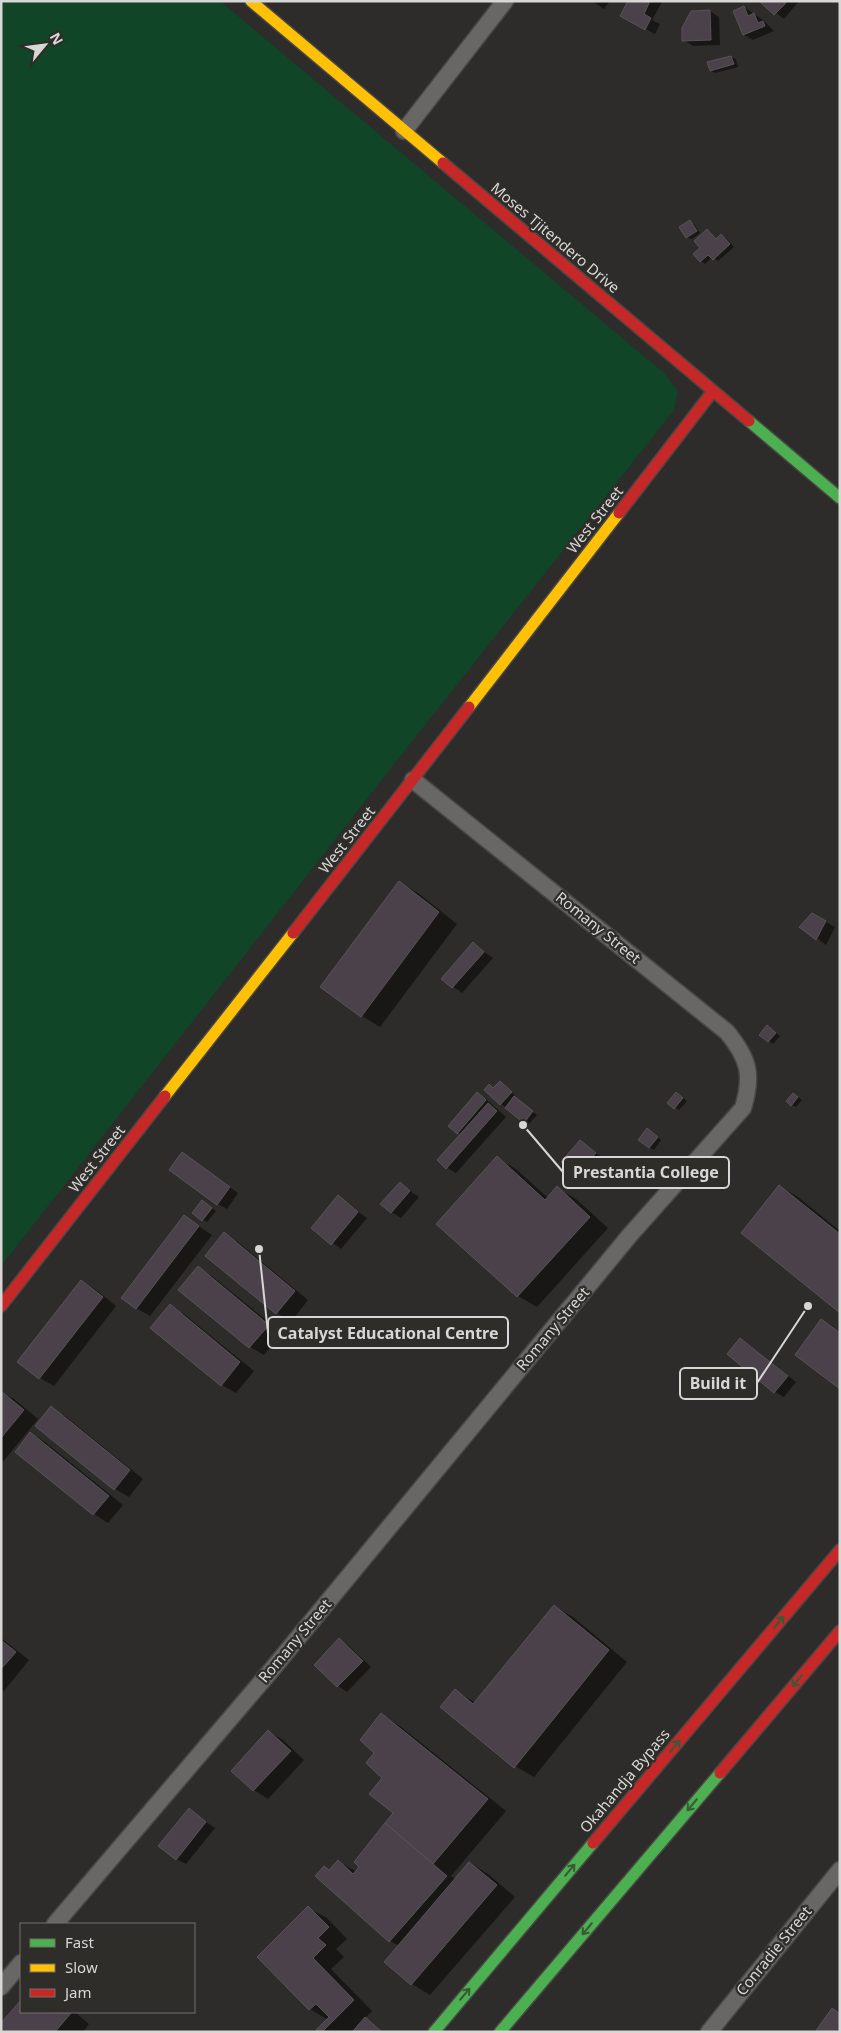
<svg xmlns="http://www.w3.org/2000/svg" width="841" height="2033" viewBox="0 0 841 2033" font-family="'Noto Sans',sans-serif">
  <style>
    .green { fill: #104527 }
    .shadow { fill: #0007 }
    .building { fill: #4b414a; stroke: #565555 }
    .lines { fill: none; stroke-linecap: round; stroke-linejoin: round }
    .street-casing { stroke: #484745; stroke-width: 19 }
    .fast-casing { stroke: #484745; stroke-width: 14 }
    .slow-casing { stroke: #484745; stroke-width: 14 }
    .jam-casing { stroke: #484745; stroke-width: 14 }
    .street { stroke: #686765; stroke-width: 16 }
    .fast { stroke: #4caf50; stroke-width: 11 }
    .slow { stroke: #ffc107; stroke-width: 11 }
    .jam { stroke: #c62828; stroke-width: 11 }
    .oneway { stroke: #385a37 }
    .labels { text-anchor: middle; stroke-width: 4.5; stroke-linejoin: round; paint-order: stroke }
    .street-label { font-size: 15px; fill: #d8d7d5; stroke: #2e2d29 }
    .leader { fill: none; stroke: #d8d7d5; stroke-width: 2 }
    .callout-dot { fill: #d8d7d5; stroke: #2e2d29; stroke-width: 2 }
    .callout { fill: #2e2d29; stroke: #d8d7d5; stroke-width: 2 }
    .callout-label { font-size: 16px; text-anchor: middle; font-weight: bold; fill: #d8d7d5 }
  </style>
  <rect width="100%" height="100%" fill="#2d2c2a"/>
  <!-- green -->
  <polygon class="green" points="1,1 220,1 664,373 678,391 674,410 395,763 1,1266"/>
  <!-- shadow -->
  <g class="shadow">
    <polygon points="592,1 610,1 604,9"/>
    <polygon points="630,1 662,2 652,20 660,24 655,34 622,16"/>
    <polygon points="760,1 799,1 784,19"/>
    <polygon points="744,7 763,20 774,31 753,40 744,35"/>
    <polygon points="710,11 719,17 720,45 693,46 684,40"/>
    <polygon points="731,57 736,59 738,67 715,73 711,71"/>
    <polygon points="690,222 694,224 700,233 692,239 687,237"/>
    <polygon points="707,231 717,240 721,236 726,238 734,247 718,261 712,257 705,264 701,261"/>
    <polygon points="400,883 418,893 457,924 380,1027 362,1016"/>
    <polygon points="812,914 835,927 826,945 801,926"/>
    <polygon points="473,944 493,958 462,993 443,979"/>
    <polygon points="767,1026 780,1036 773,1044 761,1034"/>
    <polygon points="504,1085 515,1095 514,1097 537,1115 529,1124 501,1104 485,1090"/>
    <polygon points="677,1093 687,1101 679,1110 669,1103"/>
    <polygon points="477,1094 486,1099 506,1117 456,1173 446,1167 461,1135 450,1126"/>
    <polygon points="798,1097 802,1100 796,1107 792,1105"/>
    <polygon points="652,1132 661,1140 654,1150 649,1147"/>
    <polygon points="580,1141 604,1159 587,1180 563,1162"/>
    <polygon points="497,1158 516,1169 548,1198 557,1188 576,1199 608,1228 537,1307 518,1296 438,1223"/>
    <polygon points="191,1159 238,1193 227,1209 218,1204"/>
    <polygon points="400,1184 419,1197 401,1218 391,1212"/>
    <polygon points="779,1186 798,1197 840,1231 840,1311"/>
    <polygon points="338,1197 367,1218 341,1249 313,1228"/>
    <polygon points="202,1201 216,1211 207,1222 203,1220"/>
    <polygon points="185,1217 212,1235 150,1316 136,1308"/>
    <polygon points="224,1234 238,1242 308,1300 291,1322 277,1313 207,1256"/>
    <polygon points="198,1268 212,1276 282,1333 264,1355 250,1347 180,1290"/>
    <polygon points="82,1281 96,1290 116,1306 54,1386 40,1378"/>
    <polygon points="170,1306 184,1314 254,1371 236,1393 222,1385 152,1328"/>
    <polygon points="741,1339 750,1345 796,1382 784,1397 775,1392 729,1354"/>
    <polygon points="1,1392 14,1399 38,1419 1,1464"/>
    <polygon points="51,1408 65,1416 143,1479 129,1497 115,1489"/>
    <polygon points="31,1433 45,1442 123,1505 108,1523 94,1514 17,1451"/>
    <polygon points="554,1606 573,1617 627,1662 534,1777 515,1766 456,1691 476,1703"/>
    <polygon points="1,1638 29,1660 4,1691 1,1690"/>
    <polygon points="339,1640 348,1645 371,1667 347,1692 338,1686 315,1665"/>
    <polygon points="381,1715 400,1726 506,1811 451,1876 456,1880 470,1863 488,1874 515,1897 430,1995 412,1984 386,1962 399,1946 390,1941 331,1871 339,1862 357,1872 361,1867 355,1862 394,1813 375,1753"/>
    <polygon points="268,1731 283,1740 304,1760 268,1799 254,1790 233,1771"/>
    <polygon points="189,1810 215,1828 186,1864 176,1859"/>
    <polygon points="308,1908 327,1918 347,1939 336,1949 344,1957 331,1969 372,2011 365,2018 383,2032 319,2032 317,2030 328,2020 310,2009 258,1957"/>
    <polygon points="21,2002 21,2012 75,2012 89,2024 83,2032 1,2032 1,2025"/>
  </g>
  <!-- building -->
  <g class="building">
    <polygon points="628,1 650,1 644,14 651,18 645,30 620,16"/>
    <polygon points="759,1 784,1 786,3 774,15"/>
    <polygon points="744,6 748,16 754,13 758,23 763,21 765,26 743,35 733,11"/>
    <polygon points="710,10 711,40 682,41 682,28 691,11"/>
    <polygon points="731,56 734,64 710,71 707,62"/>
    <polygon points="690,220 697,231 686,238 679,227"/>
    <polygon points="707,229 716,239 721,234 730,244 713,260 708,255 700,262 693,254 700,248 694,241"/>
    <polygon points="399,881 439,912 361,1017 320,987"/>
    <polygon points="812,913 826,921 816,940 799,927"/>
    <polygon points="473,942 484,952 452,988 441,979"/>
    <polygon points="767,1025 776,1033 768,1042 759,1035"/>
    <polygon points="500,1081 512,1092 500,1105 484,1090 489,1084 493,1088"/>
    <polygon points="477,1092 486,1100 457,1134 448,1126"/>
    <polygon points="676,1092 683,1098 674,1109 667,1103"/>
    <polygon points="793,1093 798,1097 791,1106 786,1101"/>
    <polygon points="514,1096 533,1111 524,1123 505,1108"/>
    <polygon points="488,1103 497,1111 446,1169 437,1160"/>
    <polygon points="647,1128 658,1137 649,1148 638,1140"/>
    <polygon points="580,1140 596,1153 577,1175 561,1162"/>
    <polygon points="182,1152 230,1187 217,1205 169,1170"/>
    <polygon points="497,1156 545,1200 557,1186 590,1217 517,1297 436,1224"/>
    <polygon points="400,1182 410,1191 391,1213 380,1204"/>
    <polygon points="779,1185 840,1234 840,1313 741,1233"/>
    <polygon points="338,1195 358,1212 331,1245 311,1228"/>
    <polygon points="202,1200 212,1208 202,1221 192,1213"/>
    <polygon points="184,1215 199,1226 136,1309 121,1298"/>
    <polygon points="224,1232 295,1291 276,1314 205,1256"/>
    <polygon points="198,1266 269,1325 249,1348 178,1290"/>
    <polygon points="81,1280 103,1297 39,1379 17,1362"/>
    <polygon points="170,1304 240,1362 221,1386 150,1328"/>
    <polygon points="821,1319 840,1333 840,1389 795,1355"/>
    <polygon points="740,1338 788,1376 774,1393 727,1354"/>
    <polygon points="1,1391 24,1410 1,1438"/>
    <polygon points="51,1406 130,1470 114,1490 35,1426"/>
    <polygon points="30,1432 109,1496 93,1515 15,1452"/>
    <polygon points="554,1605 609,1650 514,1768 440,1707 455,1689 473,1704"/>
    <polygon points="339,1638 363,1661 337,1687 314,1665"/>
    <polygon points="1,1640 16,1652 1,1669"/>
    <polygon points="381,1713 488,1799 433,1864 385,1823 393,1813 369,1794 382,1778 366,1763 374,1753 360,1740"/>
    <polygon points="268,1730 291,1751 253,1791 231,1771"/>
    <polygon points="189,1808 206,1822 176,1860 158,1846"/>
    <polygon points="385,1823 447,1876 389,1942 315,1876 324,1866 329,1870 338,1860 353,1874 359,1867 354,1862"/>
    <polygon points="469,1862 497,1885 411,1985 384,1962"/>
    <polygon points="308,1906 329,1927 318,1938 326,1945 313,1958 354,2000 322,2032 316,2030 329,2017 316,2004 309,2010 257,1957"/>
    <polygon points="21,2000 21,2012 71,2013 55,2032 1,2032 1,2023"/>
    <polygon points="832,2008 840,2014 840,2032 815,2032"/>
    <polygon points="365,2017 382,2032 352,2032"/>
  </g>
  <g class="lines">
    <!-- street casing -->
    <g class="street-casing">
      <g id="street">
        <polyline points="404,131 505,1"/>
        <path d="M55 1924 269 1673 630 1235 743 1108C753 1075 749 1059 727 1032L413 780"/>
        <polyline points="1,1987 21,1963"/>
        <polyline points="709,2032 840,1870"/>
      </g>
    </g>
    <!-- fast casing -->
    <g class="fast-casing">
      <g id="fast">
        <polyline points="749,421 840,498"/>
        <polyline points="434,2032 593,1843"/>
        <polyline points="500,2032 720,1773"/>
      </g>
    </g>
    <!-- slow casing -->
    <g class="slow-casing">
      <g id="slow">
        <polyline points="251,1 443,163"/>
        <polyline points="469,707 619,513"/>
        <polyline points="165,1096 293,933"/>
      </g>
    </g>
    <!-- jam casing -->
    <g class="jam-casing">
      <g id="jam">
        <polyline points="443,163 749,421"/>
        <polyline points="619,513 713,391"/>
        <polyline points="293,933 469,707"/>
        <polyline points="1,1306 165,1096"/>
        <polyline points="720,1773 840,1631"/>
        <polyline points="593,1843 840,1550"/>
      </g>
    </g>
    <!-- street -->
    <use href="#street" class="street"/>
    <!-- fast -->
    <use href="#fast" class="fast"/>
    <!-- slow -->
    <use href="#slow" class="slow"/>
    <!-- jam -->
    <use href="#jam" class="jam"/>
  </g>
  <!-- one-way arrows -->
  <defs><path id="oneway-shaft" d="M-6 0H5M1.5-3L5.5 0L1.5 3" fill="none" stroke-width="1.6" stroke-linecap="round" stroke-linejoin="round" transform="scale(1.25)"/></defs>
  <g class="oneway">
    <use href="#oneway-shaft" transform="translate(779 1622) rotate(-50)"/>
    <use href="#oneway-shaft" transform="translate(797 1681) rotate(130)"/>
    <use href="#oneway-shaft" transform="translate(675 1746) rotate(-50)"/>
    <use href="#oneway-shaft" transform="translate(692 1805) rotate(130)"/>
    <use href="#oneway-shaft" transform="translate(570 1870) rotate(-50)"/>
    <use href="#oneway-shaft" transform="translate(587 1929) rotate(130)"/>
    <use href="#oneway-shaft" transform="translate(465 1994) rotate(-50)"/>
  </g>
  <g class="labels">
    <!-- street labels -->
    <g class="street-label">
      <text transform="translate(555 238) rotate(40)" y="5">Moses Tjitendero Drive</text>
      <text transform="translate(595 520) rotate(-52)" y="5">West Street</text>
      <text transform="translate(347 840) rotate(-52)" y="5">West Street</text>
      <text transform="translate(598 928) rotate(39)" y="5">Romany Street</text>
      <text transform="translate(97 1159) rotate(-52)" y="5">West Street</text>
      <text transform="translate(553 1329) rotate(-50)" y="5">Romany Street</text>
      <text transform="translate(295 1641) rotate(-50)" y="5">Romany Street</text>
      <text transform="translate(625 1781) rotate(-50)" y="5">Okahandja Bypass</text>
      <text transform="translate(774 1951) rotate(-51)" y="5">Conradie Street</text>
    </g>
  </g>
  <!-- callouts -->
  <path class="leader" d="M523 1125L563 1172M259 1249L268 1333M808 1306L757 1383"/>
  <g class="callout-dot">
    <circle cx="523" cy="1125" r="5"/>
    <circle cx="259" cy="1249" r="5"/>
    <circle cx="808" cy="1306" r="5"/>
  </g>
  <g class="callout">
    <rect x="563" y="1157" width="166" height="31" rx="5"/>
    <rect x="268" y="1317" width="240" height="31" rx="5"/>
    <rect x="680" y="1368" width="77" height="31" rx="5"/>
  </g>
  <g class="callout-label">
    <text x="646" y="1178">Prestantia College</text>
    <text x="388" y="1339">Catalyst Educational Centre</text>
    <text x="718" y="1389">Build it</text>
  </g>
  <!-- border -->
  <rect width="841" height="2033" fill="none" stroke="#d8d7d5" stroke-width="5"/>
  <!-- legend -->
  <rect x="20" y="1923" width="175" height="90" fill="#2e2d29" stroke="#72716e"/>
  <rect x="30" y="1939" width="25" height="8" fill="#4caf50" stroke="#72716e"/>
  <text x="65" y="1948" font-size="15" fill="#d8d7d5">Fast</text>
  <rect x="30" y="1964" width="25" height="8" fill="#ffc107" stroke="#72716e"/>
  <text x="65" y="1973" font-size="15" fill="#d8d7d5">Slow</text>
  <rect x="30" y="1989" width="25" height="8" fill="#c62828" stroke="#72716e"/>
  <text x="65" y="1998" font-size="15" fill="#d8d7d5">Jam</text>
  <!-- north arrow -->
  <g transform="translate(45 45) rotate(61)" stroke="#2e2d29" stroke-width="4" paint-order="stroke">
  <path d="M0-4L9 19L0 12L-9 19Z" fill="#d8d7d5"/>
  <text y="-8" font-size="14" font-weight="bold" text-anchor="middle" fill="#d8d7d5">N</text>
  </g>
</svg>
